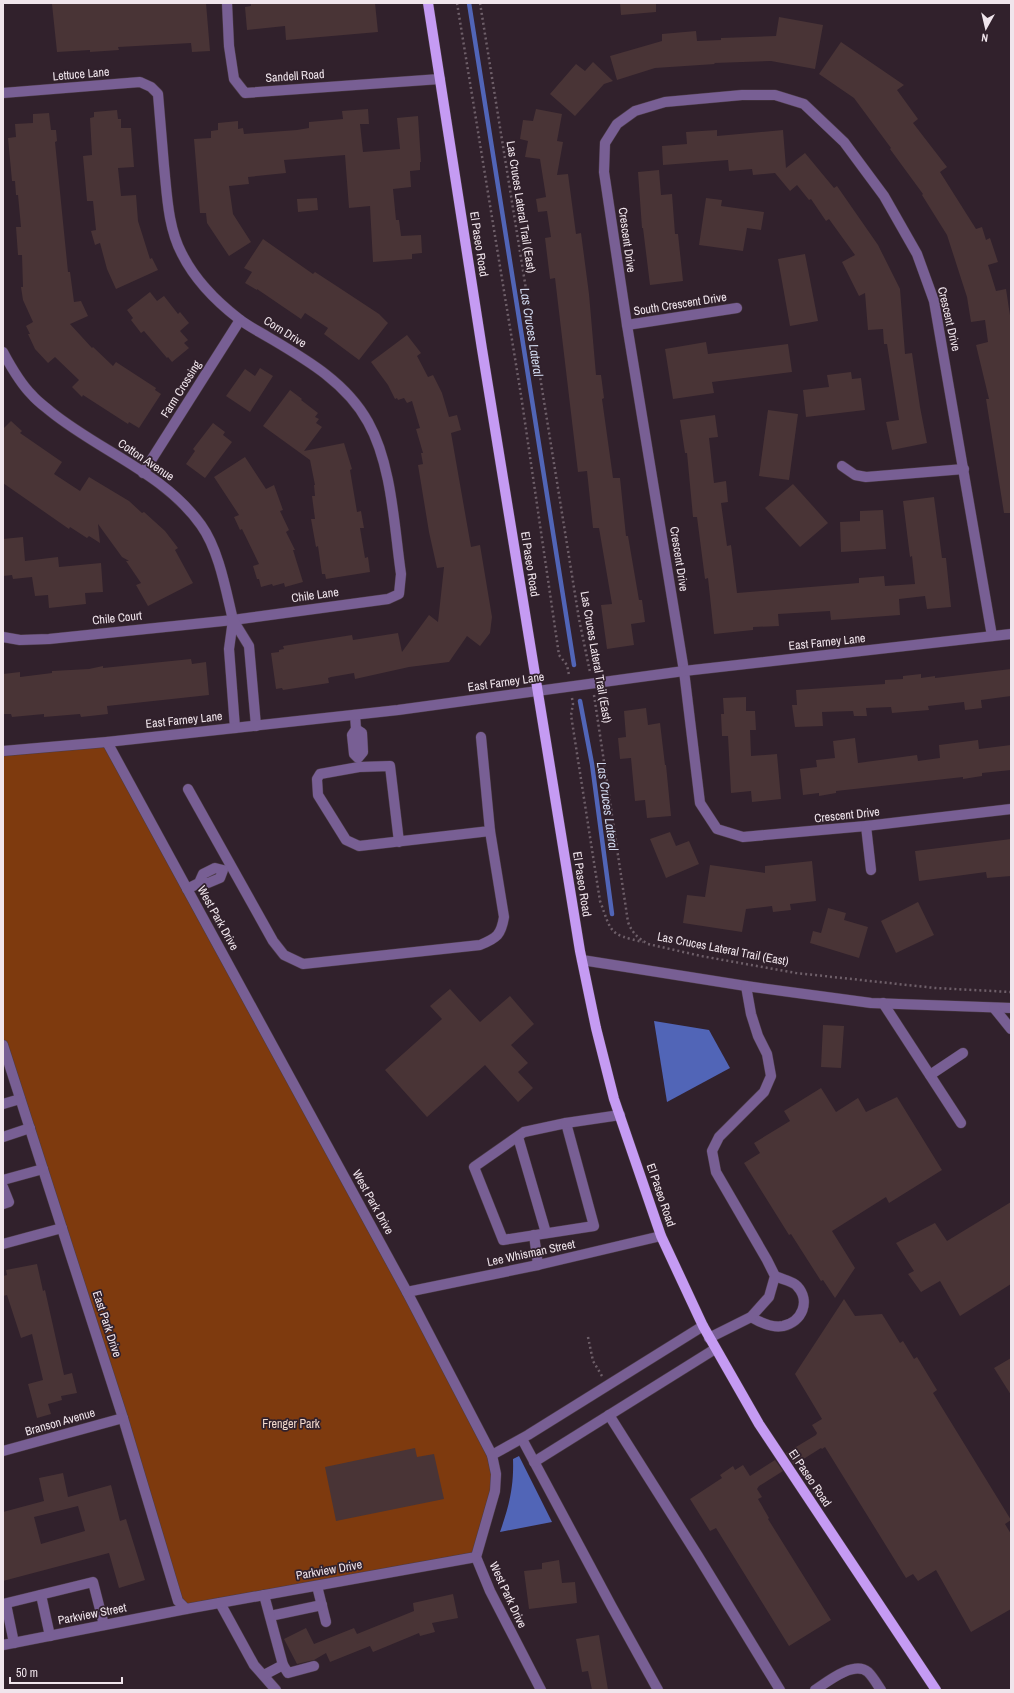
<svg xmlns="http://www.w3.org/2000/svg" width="1014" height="1693" viewBox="0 0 1014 1693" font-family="'Archivo Narrow',sans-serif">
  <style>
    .green { fill: #7e3a0e }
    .water { fill: #5165b7 }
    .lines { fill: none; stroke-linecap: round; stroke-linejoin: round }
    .stream { stroke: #5165b7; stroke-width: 4.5 }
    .building { fill: #493436; fill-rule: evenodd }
    .minor-casing { stroke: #4c3c47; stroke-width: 11 }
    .major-casing { stroke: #4c3c47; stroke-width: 11 }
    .path { stroke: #6e5f69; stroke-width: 2.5; stroke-dasharray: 2 3; stroke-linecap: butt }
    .minor { stroke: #785f94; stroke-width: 10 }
    .major { stroke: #c59bf3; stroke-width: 10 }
    .labels { text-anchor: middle; stroke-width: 3.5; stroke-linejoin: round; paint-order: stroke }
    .street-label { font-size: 12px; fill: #f0e5ec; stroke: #31212c }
    .park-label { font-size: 12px; fill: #f1d8cc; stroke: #31212c }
    .water-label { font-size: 13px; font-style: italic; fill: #d0d8ee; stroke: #31212c }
  </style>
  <rect width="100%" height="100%" fill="#31212c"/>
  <!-- green -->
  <polygon class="green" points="107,742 492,1455 496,1474 476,1557 186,1609 3,1050 3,751"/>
  <!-- water -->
  <g class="water">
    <polygon points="654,1021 709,1030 730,1068 667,1102"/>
    <path d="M519 1456 552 1522 500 1532C509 1506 514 1487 513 1459Z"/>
  </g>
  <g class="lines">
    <!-- stream -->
    <g class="stream">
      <polyline points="469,3 574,665"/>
      <polyline points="580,701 592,764 612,914"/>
    </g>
  </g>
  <!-- building -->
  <g class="building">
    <polygon points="60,3 206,3 210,51 192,52 191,43 118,47 119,50 90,52 90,50 57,52 52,4"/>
    <polygon points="251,3 375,3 378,32 286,40 285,26 247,30 245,7 251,6"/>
    <polygon points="620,3 656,3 656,12 621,15"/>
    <polygon points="779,17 823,25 815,69 771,61 714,63 715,64 655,68 617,80 610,56 662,41 662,34 696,31 697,41 721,40 721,38 776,36"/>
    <polygon points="841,42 904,85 897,90 918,119 913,123 947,167 940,172 976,229 982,227 986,240 990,238 998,262 988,265 996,291 1006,289 1011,322 1011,513 1004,513 986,399 989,399 976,345 988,342 985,320 971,322 967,297 947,235 922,195 923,194 890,149 891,148 854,98 819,74"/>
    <polygon points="593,62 613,81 604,84 575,116 550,94 576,64 585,71"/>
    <polygon points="368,109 369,124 360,124 363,152 400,149 397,118 418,116 421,162 420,162 420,170 410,171 411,187 393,189 396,220 399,220 401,236 421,235 422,253 412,254 412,259 373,262 370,206 349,208 345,155 284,160 286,173 248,177 249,184 229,186 233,214 251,242 229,256 207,223 206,213 200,213 194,139 211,138 211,131 218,130 218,123 238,121 238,129 243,128 244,134 297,130 309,128 309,122 343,119 342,111"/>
    <polygon points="536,109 562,114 557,141 563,142 557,175 568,174 576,234 581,233 589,294 596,375 601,375 604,398 602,399 613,478 620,478 626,536 628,536 639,600 642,600 645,622 631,624 634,645 607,649 601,605 612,604 599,528 593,528 587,471 578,472 555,278 550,279 545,238 551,237 547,211 538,212 536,199 546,197 540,159 525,157 528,141 520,139 523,120 533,121"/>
    <polygon points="117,110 118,119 121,119 121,128 131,128 134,167 118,168 121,196 136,195 138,221 150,259 152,258 158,270 116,289 107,269 100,243 95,245 91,231 96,230 93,201 87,201 83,156 92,155 90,118 94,117 94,112"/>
    <polygon points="49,113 51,130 56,130 57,141 55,142 68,272 70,272 74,302 81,301 88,316 70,324 92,348 93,347 113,366 116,362 156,388 155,390 161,394 139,428 129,422 128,424 83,395 82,397 72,387 79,380 55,357 48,363 35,349 28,334 30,334 26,326 33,322 23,300 21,287 23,287 22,255 18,255 16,227 21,227 18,195 16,195 15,181 12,181 8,138 16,137 15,124 33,123 33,114"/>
    <polygon points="717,130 717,136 783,130 786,168 805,153 834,188 837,186 878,245 900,289 905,354 912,353 920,407 927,443 892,450 886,422 899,420 887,344 884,344 883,329 868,330 865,293 859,296 842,262 855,255 829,219 826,221 811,199 809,200 797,185 790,191 775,173 753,175 752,169 729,171 728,160 663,165 662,146 687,144 686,132"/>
    <polygon points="659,170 661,195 672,194 675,234 678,234 683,281 650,285 643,228 642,228 638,172"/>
    <polygon points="317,198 318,210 298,212 297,199"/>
    <polygon points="706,198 722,200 721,206 764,212 761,230 747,228 743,251 699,245"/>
    <polygon points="263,239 313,274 315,272 335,285 379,314 388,323 359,360 324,334 328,328 305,313 301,319 257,289 257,290 245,283 252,272 244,268"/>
    <polygon points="805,254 818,321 790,326 778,259"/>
    <polygon points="150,292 157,301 164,296 178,314 180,312 189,323 180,331 188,340 184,343 189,348 172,362 168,357 167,358 144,331 141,333 131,320 133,318 127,310"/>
    <polygon points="407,335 421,353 417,356 428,377 433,375 442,393 449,417 457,415 461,430 451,433 471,547 480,545 492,617 490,633 480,646 467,636 449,662 409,667 355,679 354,673 331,677 328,678 329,683 283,690 282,688 276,689 271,653 279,652 279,650 284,649 283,646 352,635 353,640 398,633 402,652 429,615 438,622 444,567 437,568 429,532 418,465 423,464 421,453 423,453 416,429 420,428 412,401 407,403 404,398 398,400 397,398 395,399 388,385 371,362"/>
    <polygon points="706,342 708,354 788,344 792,372 712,382 714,393 673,399 665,349"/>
    <polygon points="260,368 273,376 250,412 226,396 245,369 255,376"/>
    <polygon points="851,372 852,379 861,378 865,410 806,417 803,390 829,387 827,375"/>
    <polygon points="290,390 302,399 301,400 318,413 315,417 319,419 316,423 322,427 304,451 344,443 352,469 350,470 357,512 361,511 364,528 360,528 365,558 368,557 370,572 326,579 325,574 322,574 318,546 316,547 311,519 315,519 312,496 315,496 314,485 315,485 310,460 263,426"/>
    <polygon points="768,410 798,414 789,480 759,476"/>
    <polygon points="715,415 718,437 709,438 714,483 726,481 728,502 721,503 727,546 731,545 737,593 859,583 859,578 884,576 885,586 915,584 912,556 910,557 903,501 934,497 942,558 946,558 951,607 927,609 925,596 899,599 900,615 831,620 830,611 778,614 779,626 753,627 753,630 714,634 708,578 705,579 697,517 693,517 687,453 685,453 680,420"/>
    <polygon points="11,421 22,431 20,433 62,462 54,474 80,491 89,477 129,501 142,513 144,512 165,531 178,548 175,550 193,583 148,606 136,585 141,583 126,561 129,561 122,557 98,524 100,543 89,536 87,538 70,527 69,529 3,483 3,429"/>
    <polygon points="213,423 225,432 223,435 232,442 205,478 186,464 195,451 193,449"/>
    <polygon points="245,457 266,489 274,485 283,510 280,511 289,530 286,532 295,550 293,550 303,582 285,587 284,583 273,586 272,584 261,587 259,579 257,579 253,566 259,564 242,529 240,530 234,517 239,515 214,477"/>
    <polygon points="793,484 828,523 800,547 765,508"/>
    <polygon points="883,510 886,549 841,552 840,522 860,521 860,511"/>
    <polygon points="23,537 25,561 58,557 59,567 101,563 103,592 85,593 86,604 49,608 48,595 35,596 32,577 13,579 12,575 3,576 3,539"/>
    <polygon points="191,659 192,664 206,662 209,695 107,706 108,714 81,717 80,714 44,717 44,714 12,717 11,714 3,714 3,674 20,672 20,677 52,673 52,671 89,669 103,666 103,668"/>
    <polygon points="1011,669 1011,696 981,700 982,708 965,710 964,702 928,706 929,710 892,713 891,707 866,708 867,716 854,716 853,711 822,712 823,726 795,727 792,705 797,705 796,690 885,684 885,680 903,679 903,676 921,674 921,678 935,676 935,678"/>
    <polygon points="746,697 746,711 755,711 756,730 750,730 751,756 777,754 781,799 752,802 751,791 731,793 728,736 722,736 721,714 724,714 723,698"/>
    <polygon points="646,708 648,725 660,723 665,765 666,765 671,816 647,818 645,800 635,801 631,758 620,759 618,738 626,737 624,711"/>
    <polygon points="855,738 858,763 917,755 918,761 940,758 939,745 978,740 979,749 1011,745 1011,770 982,773 982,776 963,779 963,777 836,791 836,793 819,796 819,793 803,795 800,769 817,767 816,760 835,758 833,741"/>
    <polygon points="670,832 676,846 689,841 699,864 666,878 650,839"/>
    <polygon points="1011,839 1011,876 987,878 986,872 919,881 915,851"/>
    <polygon points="812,861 816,901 790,904 791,910 773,912 772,906 746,909 742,932 683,923 687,895 705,897 710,865 765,873 765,866"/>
    <polygon points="918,902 934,935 896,953 881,921"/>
    <polygon points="828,908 846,913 844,920 868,927 859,958 810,943 813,931 821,933"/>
    <polygon points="450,989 480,1022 510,996 534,1024 511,1045 528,1063 518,1072 533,1088 518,1102 485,1065 427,1117 385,1070 442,1019 430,1006"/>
    <polygon points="823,1025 844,1026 841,1068 821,1067"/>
    <polygon points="821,1088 836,1112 858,1098 866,1112 897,1097 942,1170 889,1203 886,1197 832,1231 855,1268 835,1298 823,1280 821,1281 791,1234 789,1235 744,1163 760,1153 754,1143 790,1121 784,1111"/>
    <polygon points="1011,1202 1011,1284 960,1316 940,1281 921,1292 908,1274 914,1271 896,1243 935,1223 947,1241"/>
    <polygon points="37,1264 43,1291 45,1290 64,1375 72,1373 77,1393 61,1396 62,1400 48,1404 51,1414 37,1418 28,1384 43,1380 32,1334 21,1338 7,1295 3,1296 3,1276 7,1275 6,1270"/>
    <polygon points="844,1299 855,1316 882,1314 900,1343 903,1341 914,1359 917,1357 937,1390 933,1393 1011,1520 1005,1524 1011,1534 1011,1609 971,1632 936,1570 918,1581 913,1574 906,1578 825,1447 822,1449 821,1448 794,1465 786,1453 816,1435 817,1433 812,1425 822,1419 795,1374"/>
    <polygon points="1011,1358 1011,1395 994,1368"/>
    <polygon points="415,1448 417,1457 434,1454 444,1499 336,1521 325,1467"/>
    <polygon points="775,1460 783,1471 759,1486 757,1489 762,1497 758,1499 769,1518 768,1519 831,1620 789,1646 716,1528 710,1531 690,1499 722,1478 720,1475 733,1466 735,1470 743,1465 750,1476"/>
    <path d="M63 1473 68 1497 111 1485 120 1521 126 1519 145 1580 119 1588 109 1553 3 1581V1512L44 1501 39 1478ZM78 1506 85 1531 41 1544 34 1517Z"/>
    <polygon points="559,1560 562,1583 575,1582 577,1603 529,1609 524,1571 542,1569 542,1563"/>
    <polygon points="453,1594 458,1618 432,1623 435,1632 420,1636 419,1633 373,1652 370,1646 330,1662 326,1653 314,1660 297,1664 284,1639 306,1628 314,1644 354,1628 357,1634 414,1611 413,1603"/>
    <polygon points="599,1635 608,1690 592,1690 588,1671 582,1672 576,1639"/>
  </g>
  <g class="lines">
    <!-- minor casing -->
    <g class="minor-casing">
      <g id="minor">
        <polyline points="227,3 229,46 234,79 245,93 440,79"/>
        <path d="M3 93 140 82 151 87 158 94C160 118 162 142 164 166 167 195 168 228 182 254 195 280 217 302 239 319 248 326 258 331 268 337 305 359 346 382 368 422 392 465 394 526 401 574L399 594 388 599 233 620 49 639 20 640 3 637"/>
        <polyline points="627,325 737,308"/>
        <path d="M3 352C11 367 20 383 32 395 37 401 44 406 50 411 99 451 164 473 201 525 219 550 226 591 233 620"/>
        <polyline points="842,466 855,475 866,477 964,469"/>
        <polyline points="143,473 240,320"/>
        <polyline points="992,636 934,301 917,254 884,196 844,142 804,104 775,95 742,95 665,102 635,111 617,124 605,143 604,172 627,325 684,671 700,803 717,829 743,837 866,826 1011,809"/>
        <polyline points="355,715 356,729 352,735 354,754 358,758 363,752 362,733 356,729"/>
        <polyline points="235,728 229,649 233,620 249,646 256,726"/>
        <polyline points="107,742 407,1292 492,1455 496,1474 495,1491 476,1557 490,1591 541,1690"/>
        <polyline points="3,751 107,742 398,710 684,671 1011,634"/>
        <path d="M188 789 273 941 284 955 303 964 480 945C497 938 501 935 504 917L490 831"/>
        <polyline points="866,826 871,870"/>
        <polyline points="399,842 390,766 359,767 320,774 317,779 318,795 346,840 359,846 490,831 481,737"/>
        <polyline points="187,889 199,883 208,883 220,878 223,870 215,868 203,874 199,883"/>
        <polyline points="582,960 746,986 871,1003 1011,1008"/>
        <polyline points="883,1003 961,1123"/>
        <polyline points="994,1008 1011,1029"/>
        <polyline points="3,1045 123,1418 178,1601 186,1609"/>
        <polyline points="930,1075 963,1053"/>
        <polyline points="3,1104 20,1099"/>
        <polygon points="566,1123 594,1226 503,1240 474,1167 524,1132"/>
        <polyline points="566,1123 620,1115"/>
        <polyline points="3,1137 30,1128"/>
        <polyline points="518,1137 546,1233"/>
        <polyline points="3,1180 43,1169"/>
        <polyline points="3,1187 9,1202 3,1204"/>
        <polyline points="534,1235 538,1265"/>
        <polyline points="3,1244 62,1228"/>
        <polyline points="407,1292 538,1265 661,1236"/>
        <path d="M751 1317C761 1323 772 1328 783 1326 802 1322 811 1301 797 1286 793 1281 781 1279 775 1276"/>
        <polyline points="709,1338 751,1317 769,1297 775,1276 767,1260 716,1172 712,1151 719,1137 764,1092 771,1076 767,1054 758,1036 751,1014 746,986"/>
        <polyline points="609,1415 698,1556 780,1690"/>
        <polyline points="522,1439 612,1607 658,1690"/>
        <polyline points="3,1451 123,1418"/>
        <polyline points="492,1455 528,1435 703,1326"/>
        <polyline points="534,1462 715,1349"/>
        <polyline points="317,1586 326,1622"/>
        <polyline points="41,1595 50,1636"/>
        <polyline points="220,1603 254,1665 276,1690"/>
        <polyline points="3,1604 93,1582 104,1625"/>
        <polyline points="6,1604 14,1643"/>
        <polyline points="270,1616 322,1605"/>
        <polyline points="3,1645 186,1609 476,1557"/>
        <polyline points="283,1665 288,1673 314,1666"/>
        <polyline points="264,1675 283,1665 264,1595"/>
        <path d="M815 1690C827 1682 854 1660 868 1672 873 1677 877 1684 881 1690"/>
      </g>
    </g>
    <!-- major casing -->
    <g class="major-casing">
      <polyline id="major" points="428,3 482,349 580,951 596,1028 614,1099 661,1236 703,1326 759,1424 936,1690"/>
    </g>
    <!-- path -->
    <g class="path">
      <polyline points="457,3 521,395 559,655 567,665 569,675"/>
      <polyline points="480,3 579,619 590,672"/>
      <path d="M594 695 628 922C632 933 638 938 648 944L701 956 796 973 935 988 1011 992"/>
      <path d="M572 698 573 704 571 715 600 901C612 933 608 934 643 942"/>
      <polyline points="588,1337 593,1361 602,1376"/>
    </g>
    <!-- minor -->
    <use href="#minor" class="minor"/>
    <!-- major -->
    <use href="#major" class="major"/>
  </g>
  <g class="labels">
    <!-- street labels -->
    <g class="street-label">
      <text transform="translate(81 74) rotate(-5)" y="4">Lettuce Lane</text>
      <text transform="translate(295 76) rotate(-4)" y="4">Sandell Road</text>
      <text transform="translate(521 207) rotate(81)" y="4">Las Cruces Lateral Trail (East)</text>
      <text transform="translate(627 240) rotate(82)" y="4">Crescent Drive</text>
      <text transform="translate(479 244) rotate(81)" y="4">El Paseo Road</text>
      <text transform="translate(680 304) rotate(-9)" y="4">South Crescent Drive</text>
      <text transform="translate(949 319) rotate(77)" y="4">Crescent Drive</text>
      <text transform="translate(285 332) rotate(32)" y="4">Corn Drive</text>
      <text transform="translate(181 389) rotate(-58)" y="4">Farm Crossing</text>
      <text transform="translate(146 460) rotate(34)" y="4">Cotton Avenue</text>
      <text transform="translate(679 559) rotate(81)" y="4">Crescent Drive</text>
      <text transform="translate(530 564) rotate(81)" y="4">El Paseo Road</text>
      <text transform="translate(315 595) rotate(-8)" y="4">Chile Lane</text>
      <text transform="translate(117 618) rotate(-6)" y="4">Chile Court</text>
      <text transform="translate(827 642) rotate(-6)" y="4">East Farney Lane</text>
      <text transform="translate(596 657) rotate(80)" y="4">Las Cruces Lateral Trail (East)</text>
      <text transform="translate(506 682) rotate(-8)" y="4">East Farney Lane</text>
      <text transform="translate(184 720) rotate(-6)" y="4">East Farney Lane</text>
      <text transform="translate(847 815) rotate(-6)" y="4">Crescent Drive</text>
      <text transform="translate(582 884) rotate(81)" y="4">El Paseo Road</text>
      <text transform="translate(218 918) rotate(61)" y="4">West Park Drive</text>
      <text transform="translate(723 949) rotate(11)" y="4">Las Cruces Lateral Trail (East)</text>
      <text transform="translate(661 1195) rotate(71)" y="4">El Paseo Road</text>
      <text transform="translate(373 1202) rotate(61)" y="4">West Park Drive</text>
      <text transform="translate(531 1253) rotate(-12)" y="4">Lee Whisman Street</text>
      <text transform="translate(107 1324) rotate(72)" y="4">East Park Drive</text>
      <text transform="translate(60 1422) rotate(-16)" y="4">Branson Avenue</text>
      <text transform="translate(810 1478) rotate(56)" y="4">El Paseo Road</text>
      <text transform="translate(329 1570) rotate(-10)" y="4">Parkview Drive</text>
      <text transform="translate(508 1595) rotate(65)" y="4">West Park Drive</text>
      <text transform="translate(92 1614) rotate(-11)" y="4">Parkview Street</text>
    </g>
    <!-- park labels -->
    <g class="park-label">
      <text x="291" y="1428">Frenger Park</text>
    </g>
    <!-- water labels -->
    <g class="water-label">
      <text transform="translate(532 332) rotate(81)" y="5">Las Cruces Lateral</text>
      <text transform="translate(608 806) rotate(82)" y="5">Las Cruces Lateral</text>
    </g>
  </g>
  <!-- border -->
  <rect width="1014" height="1693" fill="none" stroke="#f0e5ec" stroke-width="8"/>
  <!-- north arrow -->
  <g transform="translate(986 28) rotate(188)" stroke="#31212c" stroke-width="3" paint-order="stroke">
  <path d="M0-3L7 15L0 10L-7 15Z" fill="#f0e5ec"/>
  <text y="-6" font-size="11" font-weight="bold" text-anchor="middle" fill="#f0e5ec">N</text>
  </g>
  <!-- scale -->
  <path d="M10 1677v6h112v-6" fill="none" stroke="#f0e5ec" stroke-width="2"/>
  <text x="16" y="1677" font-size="12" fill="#f0e5ec" stroke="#31212c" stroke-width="3" paint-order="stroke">50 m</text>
</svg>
